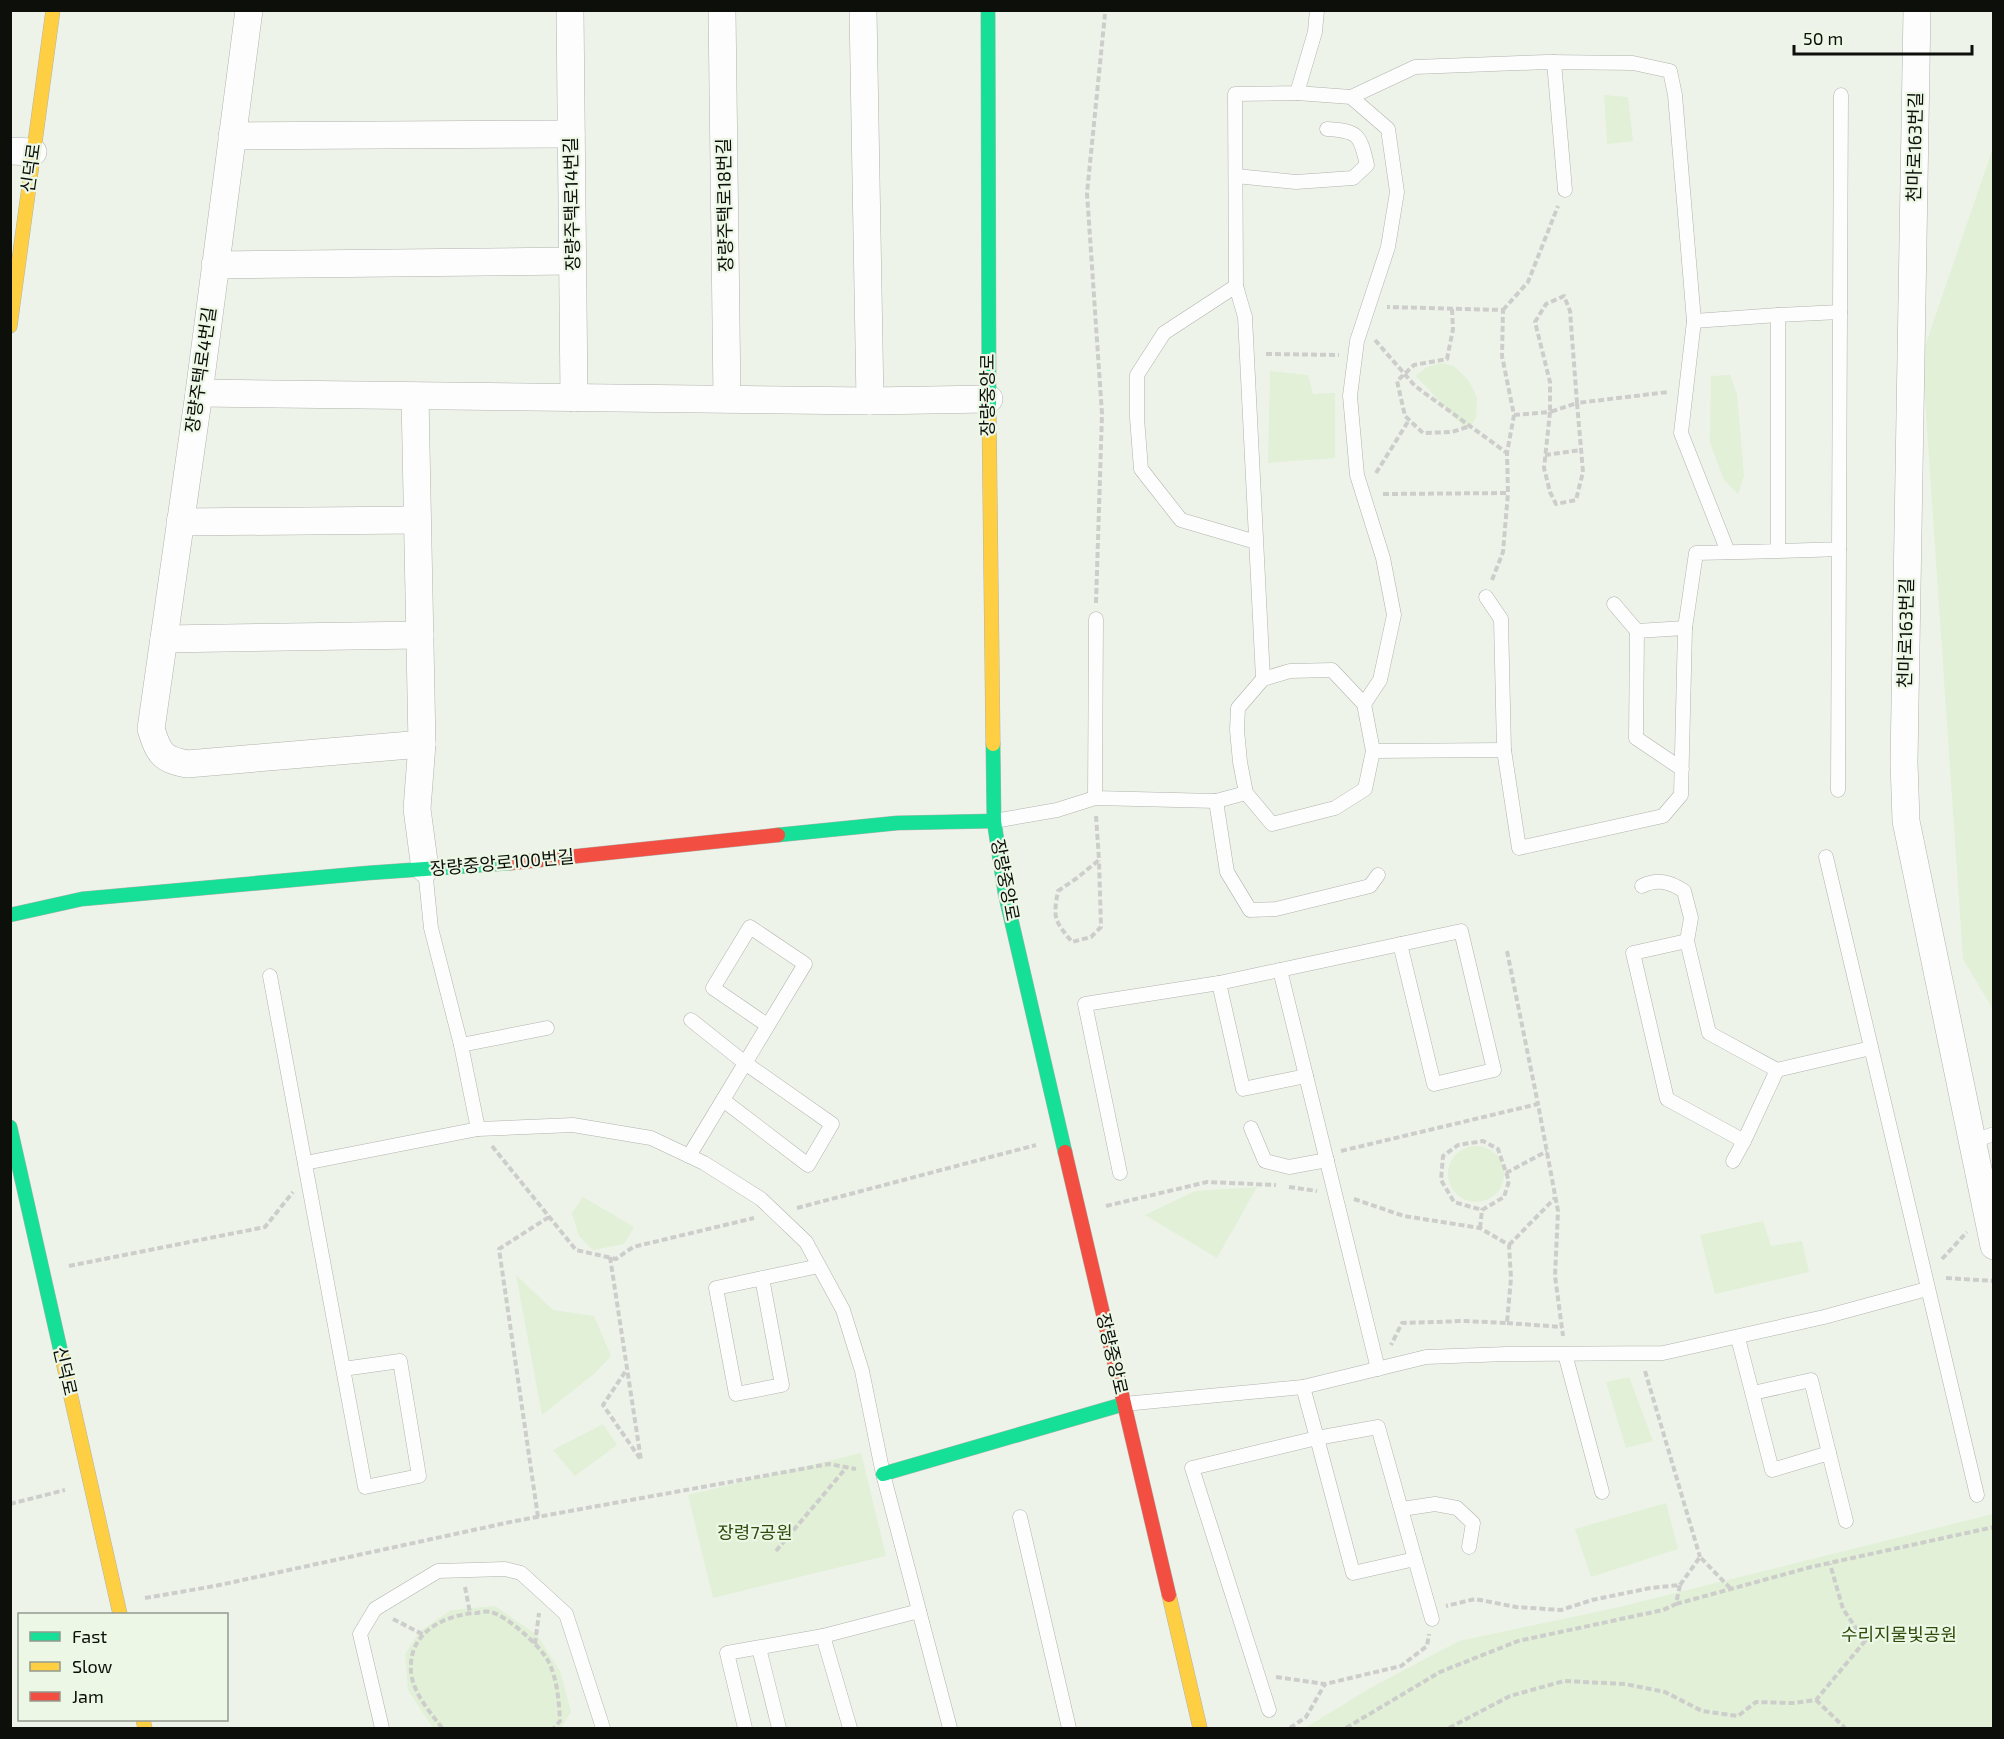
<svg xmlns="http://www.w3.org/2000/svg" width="2004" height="1739" viewBox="0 0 2004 1739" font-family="'Exo 2','Noto Sans KR',sans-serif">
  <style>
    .green { fill: #e1f0d6 }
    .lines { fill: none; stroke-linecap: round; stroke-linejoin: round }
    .lane-casing { stroke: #b0b3ad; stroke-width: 15 }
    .street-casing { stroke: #b0b3ad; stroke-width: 28 }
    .fast-casing { stroke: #b0b3ad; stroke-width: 15 }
    .slow-casing { stroke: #b0b3ad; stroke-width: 15 }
    .jam-casing { stroke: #b0b3ad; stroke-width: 15 }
    .path { stroke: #cdcecc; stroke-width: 4; stroke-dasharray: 6 3; stroke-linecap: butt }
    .lane { stroke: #fcfdfc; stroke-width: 14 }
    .street { stroke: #fcfdfc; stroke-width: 27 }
    .fast { stroke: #16e098; stroke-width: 14 }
    .slow { stroke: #ffcf43; stroke-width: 14 }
    .jam { stroke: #f24e42; stroke-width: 14 }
    .labels { text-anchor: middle; stroke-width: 4.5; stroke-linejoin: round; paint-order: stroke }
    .street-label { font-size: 18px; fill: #0c0f0a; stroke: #edf7e6 }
    .park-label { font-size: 18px; fill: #2e4c0c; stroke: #edf7e6 }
  </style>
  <rect width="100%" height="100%" fill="#eef3ea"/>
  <!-- green -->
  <g class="green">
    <polygon points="1604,95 1628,97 1633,141 1607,144"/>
    <polygon points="1993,148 1993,1009 1963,959 1922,355"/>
    <polygon points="1441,363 1454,366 1469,381 1477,398 1476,418 1467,430 1416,376 1427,367"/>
    <polygon points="1270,371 1308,375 1313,394 1335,393 1335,458 1268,463"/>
    <polygon points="1730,375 1737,394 1744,476 1738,494 1724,480 1710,442 1711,376"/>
    <circle cx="1476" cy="1174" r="28"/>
    <polygon points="1257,1187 1217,1258 1145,1215 1195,1191"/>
    <polygon points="583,1197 634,1227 624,1244 593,1250 579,1236 572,1213"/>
    <polygon points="1763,1221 1771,1246 1802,1241 1809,1272 1715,1294 1700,1235"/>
    <polygon points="516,1275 553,1310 594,1316 611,1356 594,1374 542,1415"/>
    <polygon points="1629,1377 1653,1441 1626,1448 1606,1382"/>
    <polygon points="603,1424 617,1445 575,1476 553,1450"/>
    <polygon points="861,1453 886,1556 713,1598 688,1495"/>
    <polygon points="1666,1503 1678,1549 1591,1577 1575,1529"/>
    <polygon points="1993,1514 1993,1728 1305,1728 1372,1687 1459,1641 1615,1608"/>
    <polygon points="495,1606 537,1635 560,1671 571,1712 561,1728 433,1728 408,1690 405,1654 419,1632 451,1610"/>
  </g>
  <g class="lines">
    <!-- lane casing -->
    <g class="lane-casing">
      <g id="lane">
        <polyline points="1554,62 1565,190"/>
        <polyline points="1297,93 1351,97 1388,129 1397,192 1388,247 1357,341 1350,396 1357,475 1383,558 1394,615 1380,680 1364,704"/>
        <polyline points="1351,97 1415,67 1547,62 1633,63 1670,71 1675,95 1694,321 1778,315"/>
        <path d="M1236 176 1296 182 1353 178 1367 165C1360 134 1358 131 1327 129"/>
        <polyline points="1236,286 1235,94 1297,93 1315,32 1317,10"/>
        <polyline points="1840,312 1841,95"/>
        <polyline points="1694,321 1681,433 1728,552"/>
        <polyline points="1256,542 1181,520 1141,469 1137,418 1137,375 1164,333 1236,286 1245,317 1263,679"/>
        <polyline points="1486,597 1501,619 1504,750"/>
        <polyline points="1614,604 1637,631"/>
        <path d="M1685 628 1696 553C1744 552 1791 551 1839 549L1840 312 1778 315V551"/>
        <polygon points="1332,670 1364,704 1373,751 1365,789 1335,808 1272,824 1246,793 1240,762 1237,730 1238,708 1263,679 1290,671"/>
        <polyline points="1373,751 1504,750 1519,848 1663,816 1681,795 1685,628 1637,631 1636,738 1682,769"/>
        <polyline points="1838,790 1839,549"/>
        <polyline points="1095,798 1096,619"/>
        <polyline points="1216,801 1227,872 1250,910 1276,909 1370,886 1378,875"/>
        <polyline points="994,821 1057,810 1095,798 1216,801 1246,793"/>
        <polyline points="1826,857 1977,1495"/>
        <polyline points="425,869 431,928 461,1045 478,1129"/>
        <path d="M1642 886C1658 878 1670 882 1684 891L1691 918 1687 941"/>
        <polyline points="1280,970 1461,931 1494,1070 1434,1084 1400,944"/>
        <polyline points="270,976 365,1487 419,1476 400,1361 343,1369"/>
        <polyline points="1219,983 1243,1089 1306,1076"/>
        <polyline points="691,1020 745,1063 832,1124 808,1165 723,1100"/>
        <polyline points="461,1045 547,1028"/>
        <polyline points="1777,1070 1709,1033 1687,941 1633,953 1667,1099 1744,1141 1777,1070 1871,1048"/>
        <polyline points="1251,1128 1265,1161 1289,1167 1327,1160"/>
        <polyline points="1973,1141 1994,1134"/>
        <polyline points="689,1156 805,964 750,927 713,988 767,1025"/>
        <polyline points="1733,1161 1744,1141"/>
        <polyline points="305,1163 478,1129 573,1125 651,1138 704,1163 761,1199 806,1242 843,1310 862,1371 883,1474 950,1728"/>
        <polyline points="1120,1173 1085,1004 1219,983 1280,970 1378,1369"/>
        <polyline points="762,1278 782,1385 736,1394 716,1288 819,1266"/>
        <polyline points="1738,1338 1772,1470 1829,1453 1846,1521"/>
        <polyline points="1565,1354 1602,1492"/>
        <polyline points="1753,1393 1811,1380 1829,1453"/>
        <polyline points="1124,1404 1303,1387 1426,1357 1507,1354 1663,1353 1824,1317 1927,1289"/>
        <polygon points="1378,1427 1415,1559 1353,1573 1317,1438"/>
        <polyline points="1402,1509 1435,1504 1457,1508 1473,1523 1469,1547"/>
        <polyline points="1020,1517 1069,1728"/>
        <polyline points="1415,1559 1432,1619"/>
        <polyline points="823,1636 850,1728"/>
        <polyline points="759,1648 779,1728"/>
        <polyline points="1269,1710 1192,1468 1317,1438 1303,1387"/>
        <polyline points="382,1728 360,1634 375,1609 438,1571 505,1569 521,1573 566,1614 603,1728"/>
        <polyline points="745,1728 727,1653 823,1636 919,1611"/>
      </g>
    </g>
    <!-- street casing -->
    <g class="street-casing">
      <g id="street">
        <path d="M249 10 199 393 151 729C159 754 162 759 187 764L422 744"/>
        <polyline points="570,10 574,398"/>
        <polyline points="722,10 727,399"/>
        <polyline points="863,10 870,401"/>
        <polyline points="1917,10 1904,762 1906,821 1994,1246"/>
        <polyline points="232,136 571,134"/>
        <polyline points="10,151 33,152"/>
        <polyline points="215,265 572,261"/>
        <polyline points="199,393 870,401 989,399"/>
        <polyline points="415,396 422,744 417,809 425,869"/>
        <polyline points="180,522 417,520"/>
        <polyline points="164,639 420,635"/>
      </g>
    </g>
    <!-- fast casing -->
    <g class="fast-casing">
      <g id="fast">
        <polyline points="988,10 989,412"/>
        <polyline points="993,744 994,821 1005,893 1065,1152"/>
        <polyline points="778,835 897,823 994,821"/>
        <polyline points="10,915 82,899 368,873 511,863"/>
        <polyline points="10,1127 62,1357"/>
        <polyline points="883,1474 1124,1404"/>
      </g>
    </g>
    <!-- slow casing -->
    <g class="slow-casing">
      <g id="slow">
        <polyline points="10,326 53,10"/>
        <polyline points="989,412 993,744"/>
        <polyline points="62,1357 120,1614"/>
        <polyline points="1169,1595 1200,1728"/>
        <polyline points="143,1720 145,1728"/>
      </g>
    </g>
    <!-- jam casing -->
    <g class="jam-casing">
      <g id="jam">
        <polyline points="511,863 778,835"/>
        <polyline points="1065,1152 1169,1595"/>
      </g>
    </g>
    <!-- path -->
    <g class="path">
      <polyline points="1452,309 1453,329 1447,359 1414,365 1397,381 1405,416 1423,433 1452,432 1470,426"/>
      <polyline points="1503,310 1528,282 1558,206"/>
      <polyline points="1375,340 1415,386 1507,453"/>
      <polyline points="1266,354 1339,355"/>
      <polyline points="1514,415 1550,412 1544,468 1550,492 1556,504 1576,500 1583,472 1577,403 1550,412 1550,382 1535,322 1546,304 1564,296 1570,311 1577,403 1668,392"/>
      <polyline points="1545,455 1581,450"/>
      <polyline points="1376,473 1409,420"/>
      <polyline points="1383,494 1508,493 1507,453 1514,415 1502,356 1503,310 1387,307"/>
      <polyline points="1492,580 1503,552 1508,493"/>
      <polyline points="1096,603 1102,414 1087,193 1105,14"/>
      <path d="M1096 816 1099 860 1077 878 1058 891C1053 918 1054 920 1072 942L1091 937 1101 927 1099 860"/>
      <polyline points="1507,951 1538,1104"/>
      <polyline points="492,1146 576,1250 616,1259 633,1247 754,1218"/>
      <polyline points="1341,1151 1538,1104 1558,1211 1555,1276 1563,1336"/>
      <polyline points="1506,1173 1547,1151"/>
      <polyline points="1289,1187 1317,1191"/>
      <polyline points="1354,1199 1404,1216 1480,1228 1509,1245 1511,1278 1507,1323 1464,1321 1402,1323 1391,1345"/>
      <polyline points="1106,1206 1207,1182 1276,1185"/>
      <polyline points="797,1208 1036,1145"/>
      <polyline points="1480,1228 1482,1210 1504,1197 1509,1181 1498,1149 1483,1141 1458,1145 1443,1156 1441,1180 1454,1202 1482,1210"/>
      <polyline points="1509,1245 1555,1198"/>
      <polyline points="610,1257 641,1460 603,1405 627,1369"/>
      <polyline points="1942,1259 1967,1232"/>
      <polyline points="69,1266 265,1227 293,1192"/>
      <polyline points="1946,1278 1994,1281"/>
      <polyline points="1507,1323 1562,1327"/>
      <polyline points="1645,1371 1700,1557"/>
      <polyline points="10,1504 65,1490"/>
      <polyline points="538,1517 499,1249 549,1217"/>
      <polyline points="776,1551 846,1468"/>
      <polyline points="1680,1585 1700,1557 1731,1589"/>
      <polyline points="465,1587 470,1613"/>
      <polyline points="145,1598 215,1586 515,1521 829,1464 856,1469"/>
      <polyline points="1676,1604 1811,1567 1994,1527"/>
      <polyline points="393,1619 424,1635"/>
      <polyline points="535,1644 539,1613"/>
      <polyline points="1276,1677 1325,1684 1401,1666 1427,1646 1429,1634"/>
      <polyline points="1816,1700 1845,1728"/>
      <path d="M442 1728C428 1709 409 1689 411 1664 412 1630 448 1614 477 1613 481 1612 487 1611 491 1612 507 1616 538 1644 547 1659 557 1676 559 1701 560 1721L554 1728"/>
      <polyline points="1290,1728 1306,1717 1325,1684"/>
      <polyline points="1346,1728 1440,1672 1518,1641 1663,1610 1676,1604 1680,1585 1650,1588 1592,1600 1561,1610 1516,1607 1475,1599 1446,1606"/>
      <polyline points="1449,1728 1510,1696 1564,1681 1625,1684 1665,1692 1702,1711 1738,1716 1756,1702 1793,1703 1816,1700 1865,1641 1843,1609 1830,1564"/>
    </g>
    <!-- lane -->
    <use href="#lane" class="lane"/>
    <!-- street -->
    <use href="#street" class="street"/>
    <!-- fast -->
    <use href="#fast" class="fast"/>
    <!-- slow -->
    <use href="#slow" class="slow"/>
    <!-- jam -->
    <use href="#jam" class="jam"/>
  </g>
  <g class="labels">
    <!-- street labels -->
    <g class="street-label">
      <text transform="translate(1915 147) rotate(-89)" y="6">천마로163번길</text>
      <text transform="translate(31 168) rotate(-82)" y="6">신덕로</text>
      <text transform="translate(572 204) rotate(-91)" y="6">장량주택로14번길</text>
      <text transform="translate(725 205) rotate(-91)" y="6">장량주택로18번길</text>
      <text transform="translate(201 370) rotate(-82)" y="6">장량주택로4번길</text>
      <text transform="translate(988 395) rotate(-90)" y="6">장량중앙로</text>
      <text transform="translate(1906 633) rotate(-89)" y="6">천마로163번길</text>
      <text transform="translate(502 863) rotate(-5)" y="6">장량중앙로100번길</text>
      <text transform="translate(1005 880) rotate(79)" y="6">장량중앙로</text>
      <text transform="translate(1112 1354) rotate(77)" y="6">장량중앙로</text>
      <text transform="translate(65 1371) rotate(77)" y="6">신덕로</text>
    </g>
    <!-- park labels -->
    <g class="park-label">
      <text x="755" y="1539">장령7공원</text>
      <text x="1899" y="1641">수리지물빛공원</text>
    </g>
  </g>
  <!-- border -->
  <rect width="2004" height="1739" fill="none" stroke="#0c0f0a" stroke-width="24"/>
  <!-- legend -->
  <rect x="18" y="1613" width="210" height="108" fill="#edf7e6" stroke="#939a8e" stroke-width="1.5"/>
  <rect x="30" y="1632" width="30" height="9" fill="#16e098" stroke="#939a8e" stroke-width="1.5"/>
  <text x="72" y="1643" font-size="18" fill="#0c0f0a">Fast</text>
  <rect x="30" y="1662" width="30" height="9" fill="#ffcf43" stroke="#939a8e" stroke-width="1.5"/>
  <text x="72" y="1673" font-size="18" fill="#0c0f0a">Slow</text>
  <rect x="30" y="1692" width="30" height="9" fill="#f24e42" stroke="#939a8e" stroke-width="1.5"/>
  <text x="72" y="1703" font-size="18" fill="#0c0f0a">Jam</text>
  <!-- scale -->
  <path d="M1794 45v9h178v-9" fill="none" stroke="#0c0f0a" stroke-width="3"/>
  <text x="1803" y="45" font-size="18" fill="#0c0f0a" stroke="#edf7e6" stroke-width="4.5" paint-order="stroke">50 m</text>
</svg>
